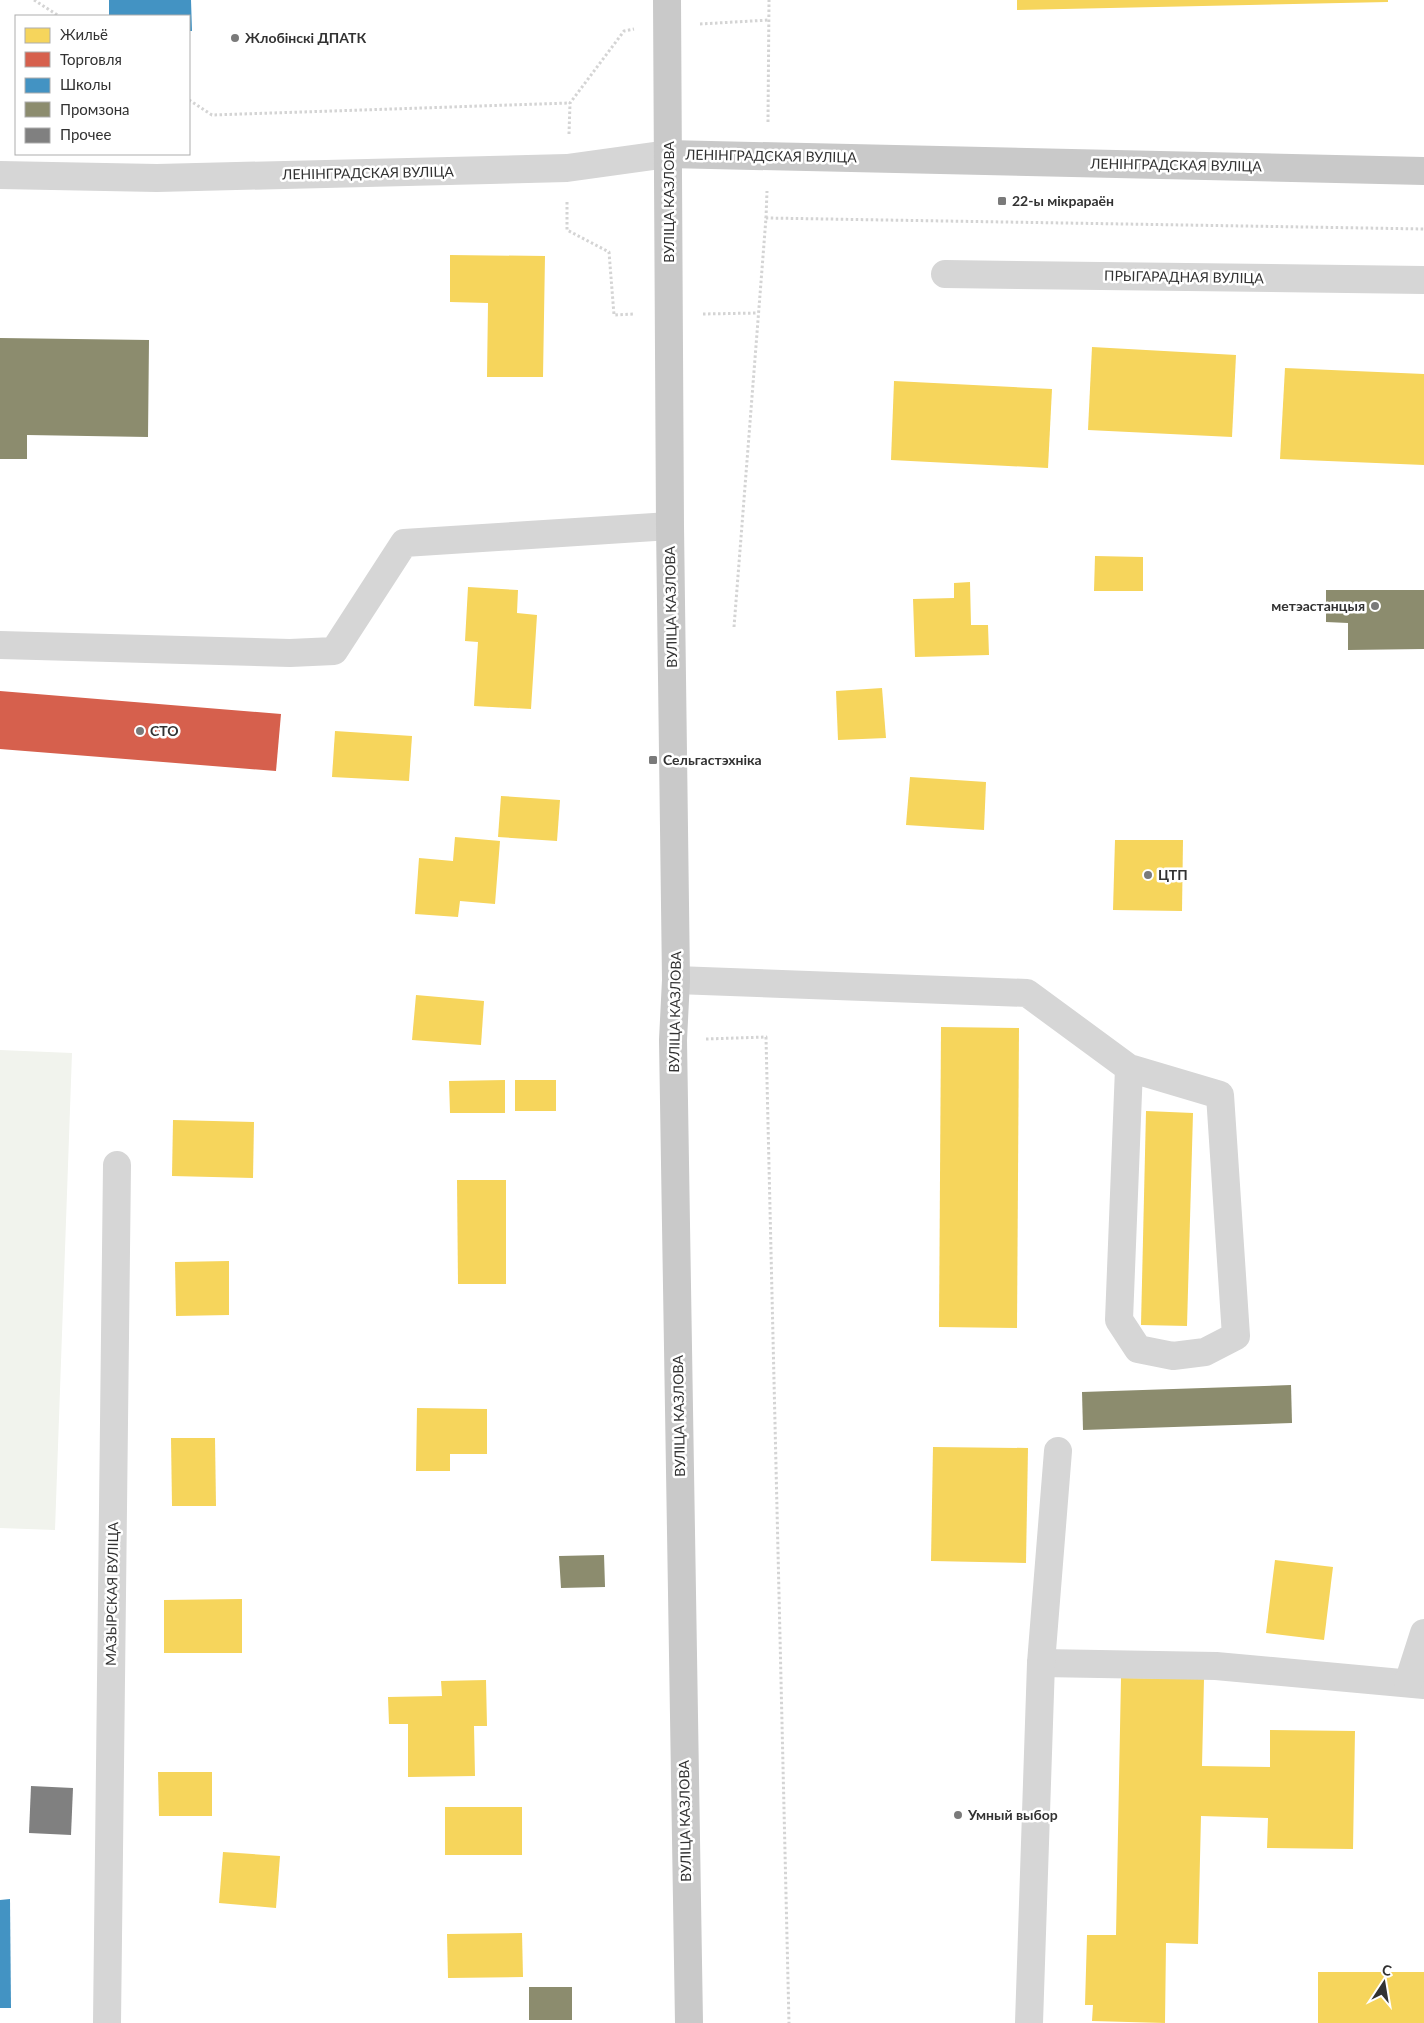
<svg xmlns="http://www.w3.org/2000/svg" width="1424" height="2023" viewBox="0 0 1424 2023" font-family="Lato,sans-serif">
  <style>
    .green { fill: #f1f3ed }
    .homes { fill: #f6d55c }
    .shops { fill: #d6604d }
    .schools { fill: #4393c3 }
    .industry { fill: #8c8c6e }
    .building { fill: #808080 }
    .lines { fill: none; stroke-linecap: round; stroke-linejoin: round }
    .path { stroke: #d4d4d4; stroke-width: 3; stroke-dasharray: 2.5 2.5; stroke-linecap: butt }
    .minor { stroke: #d6d6d6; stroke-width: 28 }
    .major { stroke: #c9c9c9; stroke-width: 28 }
    .poi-dot { fill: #7a7a7a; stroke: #fff; stroke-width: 2 }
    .labels { text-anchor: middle; stroke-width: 5; stroke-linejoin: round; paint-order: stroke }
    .poi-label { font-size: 14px; font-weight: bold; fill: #323232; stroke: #fff; text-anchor: start }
    .street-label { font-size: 14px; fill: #323232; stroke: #fff }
  </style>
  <rect width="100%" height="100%" fill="#fff"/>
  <!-- green -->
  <polygon class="green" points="0,1050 72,1053 55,1530 0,1528"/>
  <!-- homes -->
  <g class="homes">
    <polygon points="1017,0 1388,0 1388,2 1017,10"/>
    <polygon points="450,255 545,256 543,377 487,377 488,303 450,302"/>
    <polygon points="1092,347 1236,355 1232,437 1088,430"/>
    <polygon points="1285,368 1424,374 1424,465 1280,459"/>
    <polygon points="894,381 1052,389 1048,468 891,460"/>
    <polygon points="1095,556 1143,557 1143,591 1094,591"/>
    <polygon points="970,582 971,625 988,625 989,655 915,657 913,599 954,598 954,583"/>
    <polygon points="468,587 518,590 517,613 537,615 531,709 474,706 478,642 465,641"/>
    <polygon points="882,688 886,738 838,740 836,691"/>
    <polygon points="335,731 412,736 409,781 332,777"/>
    <polygon points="910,777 986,782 984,830 906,825"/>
    <polygon points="501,796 560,800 557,841 498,837"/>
    <polygon points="455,837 500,841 495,904 460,901 458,917 415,914 419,858 453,861"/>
    <polygon points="1115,840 1183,840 1182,911 1113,910"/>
    <polygon points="416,995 484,1001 481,1045 412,1040"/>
    <polygon points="941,1027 1019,1028 1017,1328 939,1327"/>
    <polygon points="505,1080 505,1113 450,1113 449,1081"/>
    <rect x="515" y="1080" width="41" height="31"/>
    <polygon points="1146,1111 1193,1113 1187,1326 1141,1325"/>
    <polygon points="173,1120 254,1122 253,1178 172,1176"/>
    <polygon points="457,1180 506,1180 506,1284 458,1284"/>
    <polygon points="229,1261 229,1315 176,1316 175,1262"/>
    <polygon points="417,1408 487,1409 487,1454 450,1454 450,1471 416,1471"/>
    <polygon points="171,1438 215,1438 216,1506 172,1506"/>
    <polygon points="933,1447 1028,1448 1026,1563 931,1561"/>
    <polygon points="1275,1560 1333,1567 1324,1640 1266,1633"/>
    <polygon points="242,1599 242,1653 164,1653 164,1600"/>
    <polygon points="1121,1678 1204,1679 1202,1766 1270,1767 1270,1730 1355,1731 1353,1849 1267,1848 1268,1818 1201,1816 1198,1944 1166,1943 1165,2023 1092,2021 1093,2005 1085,2005 1087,1935 1116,1935"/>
    <polygon points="486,1680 487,1726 474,1726 475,1776 408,1777 408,1724 389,1724 388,1697 442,1696 441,1681"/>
    <polygon points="158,1772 212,1772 212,1816 159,1816"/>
    <rect x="445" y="1807" width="77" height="48"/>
    <polygon points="223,1852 280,1856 276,1908 219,1903"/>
    <polygon points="522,1933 523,1977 448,1978 447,1934"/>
    <rect x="1318" y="1972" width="106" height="51"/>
  </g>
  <!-- shops -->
  <polygon class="shops" points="0,691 281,714 276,771 0,749"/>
  <!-- schools -->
  <g class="schools">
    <polygon points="109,0 191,0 192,31 189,31 189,16 109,16"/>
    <polygon points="10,1899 11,2008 0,2008 0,1900"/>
  </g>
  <!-- industry -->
  <g class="industry">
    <polygon points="0,338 149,340 148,437 27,435 27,459 0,459"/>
    <polygon points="1326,590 1424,590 1424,649 1348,650 1348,623 1326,622"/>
    <polygon points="1291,1385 1292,1423 1083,1430 1082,1392"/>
    <polygon points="604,1555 605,1587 561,1588 559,1556"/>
    <rect x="529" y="1987" width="43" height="33"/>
  </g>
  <!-- building -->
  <polygon class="building" points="31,1786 73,1788 71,1835 29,1833"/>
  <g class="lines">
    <!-- path -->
    <g class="path">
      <polyline points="34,0 59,16"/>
      <polyline points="700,24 769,20"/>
      <polyline points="189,100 212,115 570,103"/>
      <polyline points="768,122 769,0"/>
      <polyline points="569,134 570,103 624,31 634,29"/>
      <polyline points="567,202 567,230 609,252 614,315 635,314"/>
      <polyline points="766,218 767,191"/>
      <polyline points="703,314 758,313"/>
      <polyline points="734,627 766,218 1424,229"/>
      <polyline points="706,1039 766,1037 789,2023"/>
    </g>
    <!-- minor -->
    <g class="minor">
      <polyline points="0,175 157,178 567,168 668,154"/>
      <polyline points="945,274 1424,280"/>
      <polyline points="0,645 290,653 334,651 404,543 670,526"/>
      <polyline points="676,980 1027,993 1129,1068 1119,1320 1138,1349 1173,1356 1205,1352 1236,1336 1220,1095 1129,1068"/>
      <polyline points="1041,1663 1216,1666 1424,1685"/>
      <polyline points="1408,1683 1424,1633"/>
      <polyline points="107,2023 117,1165"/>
      <polyline points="1029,2023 1041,1663 1058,1451"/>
    </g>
    <!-- major -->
    <g class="major">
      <polyline points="667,0 670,526 676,980 673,1040 689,2023"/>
      <polyline points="668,154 1424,171"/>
    </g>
  </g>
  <!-- markers -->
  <g class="poi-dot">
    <circle cx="235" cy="38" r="5"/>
    <rect x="997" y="196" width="10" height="10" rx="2.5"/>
    <circle cx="1375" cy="606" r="5"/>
    <circle cx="140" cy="731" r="5"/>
    <rect x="648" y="755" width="10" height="10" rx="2.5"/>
    <circle cx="1148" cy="875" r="5"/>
    <circle cx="958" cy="1815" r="5"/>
  </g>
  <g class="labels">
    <!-- poi labels -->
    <g class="poi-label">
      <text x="245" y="43">Жлобінскі ДПАТК</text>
      <text x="1012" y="206">22-ы мікрараён</text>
      <text x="1365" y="611" text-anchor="end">метэастанцыя</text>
      <text x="150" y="736">СТО</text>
      <text x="663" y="765">Сельгастэхніка</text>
      <text x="1158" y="880">ЦТП</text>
      <text x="968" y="1820">Умный выбор</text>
    </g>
    <!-- street labels -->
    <g class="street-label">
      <text transform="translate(771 156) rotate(1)" y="5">ЛЕНІНГРАДСКАЯ ВУЛІЦА</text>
      <text transform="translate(1176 165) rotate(1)" y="5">ЛЕНІНГРАДСКАЯ ВУЛІЦА</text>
      <text transform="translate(368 173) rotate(-1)" y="5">ЛЕНІНГРАДСКАЯ ВУЛІЦА</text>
      <text transform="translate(669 202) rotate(-90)" y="5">ВУЛІЦА КАЗЛОВА</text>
      <text transform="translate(1184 277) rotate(1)" y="5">ПРЫГАРАДНАЯ ВУЛІЦА</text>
      <text transform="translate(671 607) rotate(-91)" y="5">ВУЛІЦА КАЗЛОВА</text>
      <text transform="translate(675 1012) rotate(-89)" y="5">ВУЛІЦА КАЗЛОВА</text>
      <text transform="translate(679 1416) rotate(-91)" y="5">ВУЛІЦА КАЗЛОВА</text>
      <text transform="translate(112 1594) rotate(-89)" y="5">МАЗЫРСКАЯ ВУЛІЦА</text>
      <text transform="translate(685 1821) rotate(-91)" y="5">ВУЛІЦА КАЗЛОВА</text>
    </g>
  </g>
  <!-- legend -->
  <rect x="15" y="15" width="175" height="140" fill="#ffffff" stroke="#adadad"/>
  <rect x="25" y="28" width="25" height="15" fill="#f6d55c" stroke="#adadad"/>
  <text x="60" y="40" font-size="15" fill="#323232">Жильё</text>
  <rect x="25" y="52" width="25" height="15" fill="#d6604d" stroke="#adadad"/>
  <text x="60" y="65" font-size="15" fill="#323232">Торговля</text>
  <rect x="25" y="78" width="25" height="15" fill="#4393c3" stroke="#adadad"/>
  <text x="60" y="90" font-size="15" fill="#323232">Школы</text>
  <rect x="25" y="102" width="25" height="15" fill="#8c8c6e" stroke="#adadad"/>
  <text x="60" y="115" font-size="15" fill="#323232">Промзона</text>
  <rect x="25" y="128" width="25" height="15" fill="#808080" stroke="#adadad"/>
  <text x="60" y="140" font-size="15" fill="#323232">Прочее</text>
  <!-- north arrow -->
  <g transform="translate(1384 1983) rotate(12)" stroke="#ffffff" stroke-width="4" paint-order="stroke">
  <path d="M0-4L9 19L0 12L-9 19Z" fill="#323232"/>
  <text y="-8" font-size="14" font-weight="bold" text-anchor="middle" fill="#323232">С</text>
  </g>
</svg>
